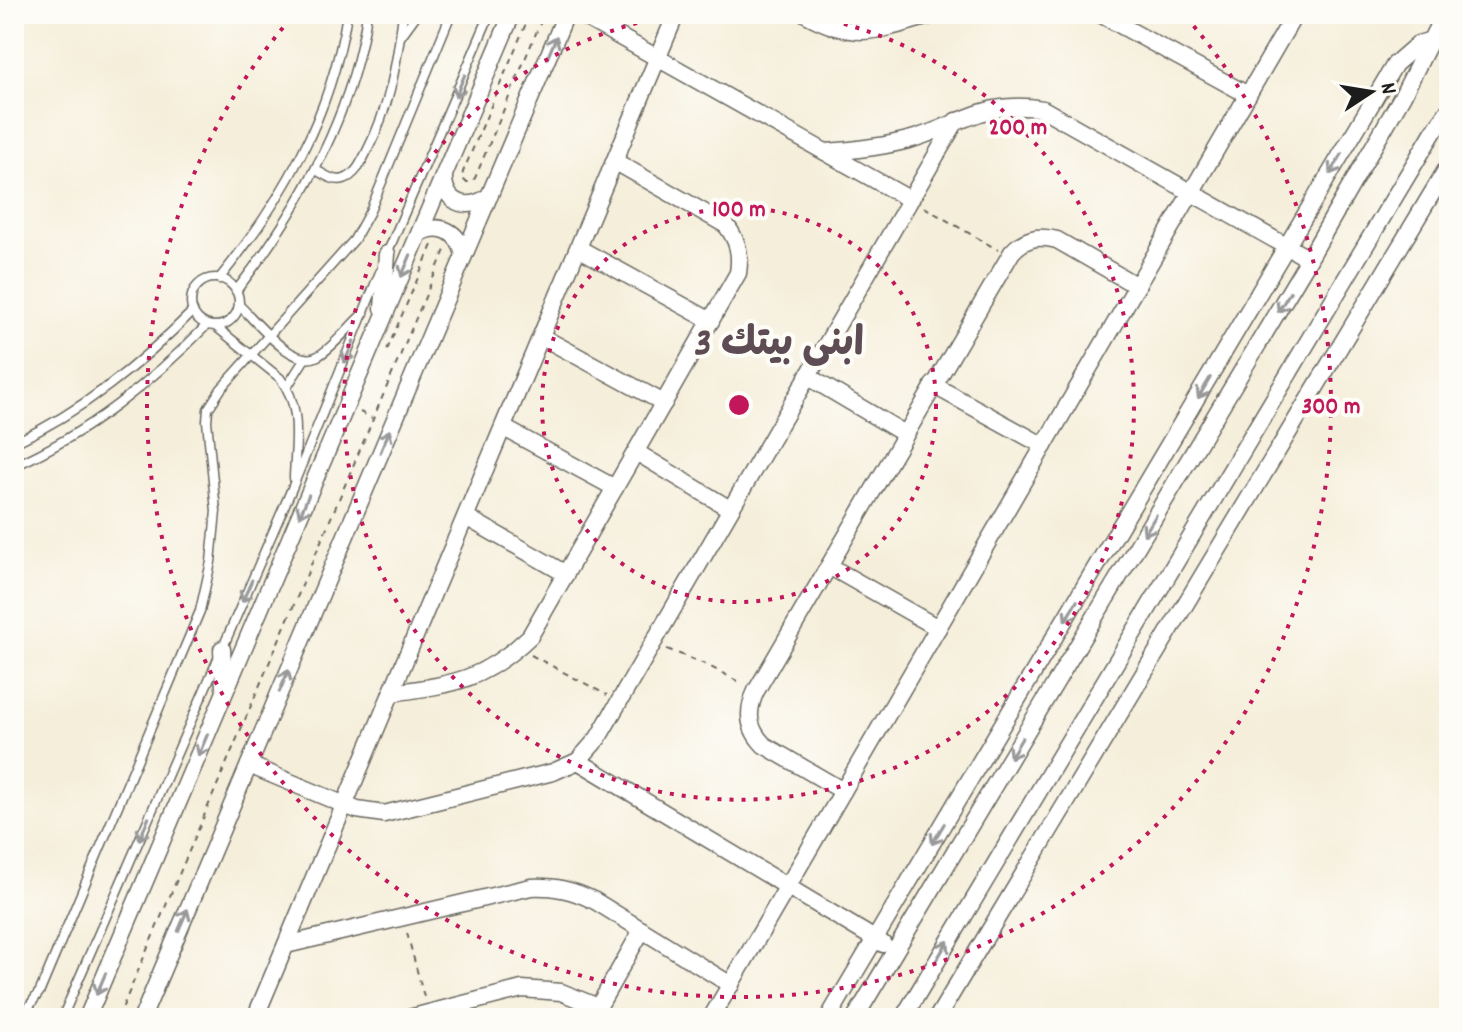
<svg xmlns="http://www.w3.org/2000/svg" width="1463" height="1032" viewBox="0 0 1463 1032" font-family="Dekko,'Playpen Sans Arabic',sans-serif">
  <style>
    .lines { fill: none; stroke-linecap: round; stroke-linejoin: round }
    .service-casing { stroke: #68665e; stroke-width: 11 }
    .minor-casing { stroke: #68665e; stroke-width: 19 }
    .path { stroke: #68665e; stroke-width: 2; stroke-dasharray: 6 6; stroke-linecap: butt }
    .service { stroke: #fff; stroke-width: 8 }
    .minor { stroke: #fff; stroke-width: 16 }
    .oneway { stroke: #999 }
    .ring { fill: none; stroke: #c2185b; stroke-width: 4; stroke-dasharray: 4 8 }
    .labels { text-anchor: middle; stroke-width: 8; stroke-linejoin: round; paint-order: stroke }
    .district-label { font-size: 40px; font-weight: bold; fill: #5e4c54; stroke: #fdfcf7 }
    .centre { fill: #c2185b; stroke: #fdfcf7; stroke-width: 4 }
    .ring-label { font-size: 24px; text-anchor: middle; font-weight: bold; fill: #c2185b; stroke: #fdfcf7; stroke-width: 8; stroke-linejoin: round; paint-order: stroke }
  </style>
  <rect width="100%" height="100%" fill="#fdfcf7"/>
  <filter id="ink" filterUnits="userSpaceOnUse"><feTurbulence type="fractalNoise" baseFrequency=".0125" numOctaves="2"/><feDisplacementMap in="SourceGraphic" scale="16" xChannelSelector="R" yChannelSelector="G"/><feConvolveMatrix kernelMatrix="1 2 1 2 8 2 1 2 1" color-interpolation-filters="sRGB"/></filter>
  <filter id="wash" filterUnits="userSpaceOnUse"><feTurbulence type="fractalNoise" baseFrequency=".006" numOctaves="4" result="noise"/><feDisplacementMap in="SourceGraphic" scale="32" xChannelSelector="R" yChannelSelector="G"/><feGaussianBlur stdDeviation="1.8" result="paint"/><feColorMatrix in="noise" values="0 0 0 0 0 0 0 0 0 0 0 0 0 0 0 0 0 1.4 0 .05"/><feComposite in="paint" operator="in"/></filter>
  <g filter="url(#wash)">
    <rect width="100%" height="100%" fill="#f5eeda"/>
  </g>
  <g filter="url(#ink)">
    <g class="lines">
      <!-- service casing -->
      <g class="service-casing">
        <g id="service">
          <polyline points="401,36 417,14"/>
          <path d="M316 170C325 175 334 182 344 179 356 175 362 161 367 151 390 107 397 62 403 14"/>
          <polyline points="386,256 490,14"/>
          <circle cx="215" cy="302" r="24"/>
          <path d="M219 279C283 200 331 116 347 14"/>
          <path d="M236 291C299 210 352 117 367 14"/>
          <path d="M239 305C256 321 293 370 318 356 335 346 349 326 364 313"/>
          <path d="M215 326 280 378C303 407 295 444 294 478"/>
          <polyline points="287,387 304,360"/>
          <path d="M14 443C83 411 140 364 193 311"/>
          <path d="M14 466C89 433 151 382 207 325"/>
          <polyline points="21,1018 40,991 200,611 211,562 216,511 207,421 208,409 221,389 354,240 370,211 451,14"/>
          <polyline points="62,1018 293,486 380,272"/>
        </g>
      </g>
      <!-- minor casing -->
      <g class="minor-casing">
        <g id="minor">
          <polyline points="579,14 909,199"/>
          <path d="M806 14C858 43 882 29 936 14"/>
          <polyline points="1100,14 1248,95"/>
          <path d="M826 152C856 150 883 147 912 139 963 124 985 99 1043 109L1309 259"/>
          <path d="M444 178C445 206 471 211 490 195"/>
          <path d="M420 233C441 222 459 232 464 255"/>
          <polyline points="580,249 711,321"/>
          <polyline points="383,308 387,254"/>
          <polyline points="542,337 664,403"/>
          <polyline points="807,376 905,434"/>
          <polyline points="933,385 1044,446"/>
          <polyline points="504,428 615,488"/>
          <polyline points="636,452 730,509"/>
          <polyline points="466,517 566,574"/>
          <polyline points="829,566 938,628"/>
          <polyline points="222,649 224,687"/>
          <path d="M391 693C454 684 483 681 530 636L738 273C741 253 738 241 726 225L616 162"/>
          <polyline points="578,761 883,944"/>
          <polyline points="249,765 357,810 384,814 553,772 578,761 598,738 956,121"/>
          <path d="M843 791 764 745C748 729 746 712 756 691L1012 252C1025 238 1038 235 1057 240L1137 286"/>
          <path d="M286 945 531 887C555 886 573 890 595 901L731 985"/>
          <polyline points="87,1018 512,14"/>
          <polyline points="142,1018 566,14"/>
          <polyline points="255,1018 676,14"/>
          <polyline points="409,1018 522,989 561,992 598,1007"/>
          <polyline points="592,1018 642,930"/>
          <polyline points="711,1018 1295,14"/>
          <polyline points="828,1018 1395,64 1418,44 1449,35"/>
          <polyline points="855,1018 1309,259 1403,95 1444,14"/>
          <polyline points="903,1018 1434,131 1449,110"/>
          <polyline points="937,1018 1449,165"/>
        </g>
      </g>
      <!-- path -->
      <g class="path">
        <polyline points="530,14 463,172 462,178 466,182 471,182 475,178 544,14"/>
        <polyline points="924,207 998,250"/>
        <polyline points="387,350 432,245"/>
        <polyline points="360,412 372,418"/>
        <polyline points="667,649 707,665 741,683"/>
        <polyline points="531,655 607,695"/>
        <polyline points="407,933 424,997"/>
        <polyline points="118,1018 445,250"/>
      </g>
      <!-- service -->
      <use href="#service" class="service"/>
      <!-- minor -->
      <use href="#minor" class="minor"/>
    </g>
    <!-- one-way arrows -->
    <defs><path id="oneway-shaft" d="M-6 0H5M1.5-3L5.5 0L1.5 3" fill="none" stroke-width="1.6" stroke-linecap="round" stroke-linejoin="round" transform="scale(2)"/></defs>
    <g class="oneway">
      <use href="#oneway-shaft" transform="translate(552 47) rotate(-67)"/>
      <use href="#oneway-shaft" transform="translate(460 86) rotate(113)"/>
      <use href="#oneway-shaft" transform="translate(1336 164) rotate(121)"/>
      <use href="#oneway-shaft" transform="translate(406 266) rotate(113)"/>
      <use href="#oneway-shaft" transform="translate(1284 302) rotate(121)"/>
      <use href="#oneway-shaft" transform="translate(349 352) rotate(113)"/>
      <use href="#oneway-shaft" transform="translate(1204 388) rotate(121)"/>
      <use href="#oneway-shaft" transform="translate(385 441) rotate(-67)"/>
      <use href="#oneway-shaft" transform="translate(304 506) rotate(113)"/>
      <use href="#oneway-shaft" transform="translate(1150 525) rotate(121)"/>
      <use href="#oneway-shaft" transform="translate(247 591) rotate(114)"/>
      <use href="#oneway-shaft" transform="translate(1071 611) rotate(121)"/>
      <use href="#oneway-shaft" transform="translate(284 681) rotate(-67)"/>
      <use href="#oneway-shaft" transform="translate(203 745) rotate(113)"/>
      <use href="#oneway-shaft" transform="translate(1016 748) rotate(121)"/>
      <use href="#oneway-shaft" transform="translate(144 829) rotate(113)"/>
      <use href="#oneway-shaft" transform="translate(938 834) rotate(121)"/>
      <use href="#oneway-shaft" transform="translate(183 920) rotate(-67)"/>
      <use href="#oneway-shaft" transform="translate(942 951) rotate(-59)"/>
      <use href="#oneway-shaft" transform="translate(101 984) rotate(113)"/>
    </g>
  </g>
  <!-- distance rings -->
  <g class="ring">
    <circle cx="739" cy="405" r="197"/>
    <path d="M797 14A395 395 0 1 1 681 14"/>
    <path d="M1186 17A592 592 0 1 1 292 17"/>
  </g>
  <g class="labels">
    <!-- district labels -->
    <g class="district-label">
      <text x="779" y="354">ابنى بيتك 3</text>
    </g>
  </g>
  <circle cx="739" cy="405" r="12" class="centre"/>
  <g class="ring-label">
    <text x="1018" y="134">200 m</text>
    <text x="739" y="216">100 m</text>
    <text x="1331" y="413">300 m</text>
  </g>
  <!-- margin -->
  <rect width="1463" height="1032" fill="none" stroke="#fdfcf7" stroke-width="48"/>
  <!-- north arrow -->
  <g transform="translate(1371 92) rotate(78)" stroke="#fdfcf7" stroke-width="6" paint-order="stroke">
  <path d="M0-6L14 30L0 20L-14 30Z" fill="#1c1c1c"/>
  <text y="-12" font-size="22" font-weight="bold" text-anchor="middle" fill="#1c1c1c">N</text>
  </g>
</svg>
